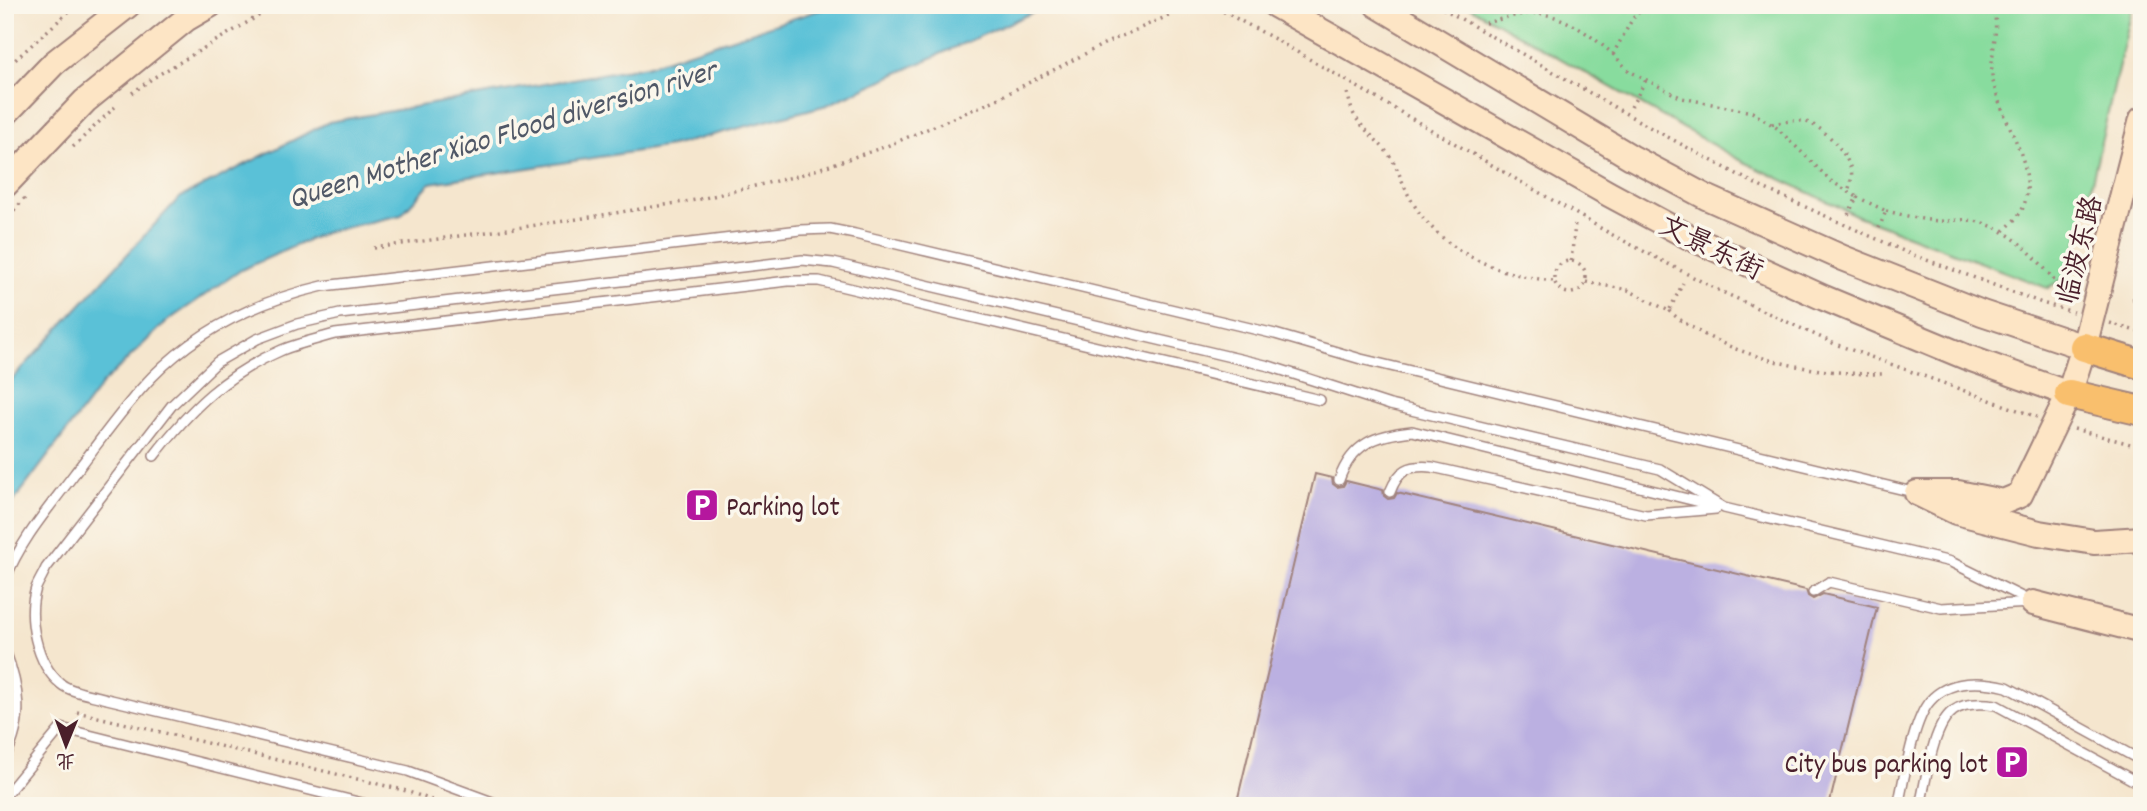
<svg xmlns="http://www.w3.org/2000/svg" width="2147" height="811" viewBox="0 0 2147 811" font-family="Dekko,'LXGW WenKai TC',sans-serif">
  <style>
    .green { fill: #88dc9e; stroke: #697e64; stroke-width: 2 }
    .water { fill: #5ac1d7; stroke: #527081; stroke-width: 2 }
    .building { fill: #bbb0e1 }
    .lines { fill: none; stroke-linecap: round; stroke-linejoin: round }
    .lane-casing { stroke: #a0827c; stroke-width: 12 }
    .secondary-casing { stroke: #a0827c; stroke-width: 28 }
    .primary-casing { stroke: #a0827c; stroke-width: 32 }
    .path { stroke: #a0827c; stroke-width: 3.5; stroke-dasharray: 2 5; stroke-linecap: butt }
    .lane { stroke: #fff; stroke-width: 9 }
    .secondary { stroke: #fde5c5; stroke-width: 24 }
    .primary { stroke: #f9bf6d; stroke-width: 28 }
    .labels { text-anchor: middle; stroke-width: 7; stroke-linejoin: round; paint-order: stroke }
    .street-label { font-size: 28px; fill: #4a1f2b; stroke: #fbf7ec }
    .poi-label { font-size: 28px; fill: #4a1f2b; stroke: #fbf7ec; text-anchor: start }
    .water-label { font-size: 30px; font-style: italic; fill: #505867; stroke: #fbf7ec }
  </style>
  <rect width="100%" height="100%" fill="#fbf7ec"/>
  <filter id="ink" filterUnits="userSpaceOnUse"><feTurbulence type="fractalNoise" baseFrequency=".0143" numOctaves="2"/><feDisplacementMap in="SourceGraphic" scale="14" xChannelSelector="R" yChannelSelector="G"/><feConvolveMatrix kernelMatrix="1 2 1 2 8 2 1 2 1" color-interpolation-filters="sRGB"/></filter>
  <filter id="wash" filterUnits="userSpaceOnUse"><feTurbulence type="fractalNoise" baseFrequency=".00686" numOctaves="4" result="noise"/><feDisplacementMap in="SourceGraphic" scale="28" xChannelSelector="R" yChannelSelector="G"/><feGaussianBlur stdDeviation="1.57" result="paint"/><feColorMatrix in="noise" values="0 0 0 0 0 0 0 0 0 0 0 0 0 0 0 0 0 1.4 0 .05"/><feComposite in="paint" operator="in"/></filter>
  <g filter="url(#wash)">
    <rect width="100%" height="100%" fill="#f5e6ce"/>
    <!-- green -->
    <polygon class="green" points="1466,5 2133,5 2070,276 2047,288 1858,216 1736,158"/>
    <!-- water -->
    <polygon class="water" points="835,5 1049,5 827,105 671,146 430,183 401,215 326,232 241,270 166,322 102,384 5,513 5,387 179,198 329,122 646,66"/>
    <g id="blocks">
      <!-- building -->
      <polygon class="building" points="1315,474 1332,478 1333,484 1337,487 1343,486 1346,481 1383,490 1384,496 1388,499 1394,498 1397,493 1806,590 1808,596 1813,599 1823,594 1877,607 1829,806 1236,806"/>
    </g>
  </g>
  <g filter="url(#ink)">
    <use href="#blocks" fill-opacity="0" stroke="#a0827c" stroke-width="2"/>
    <g class="lines">
      <!-- lane casing -->
      <g class="lane-casing">
        <g id="lane">
          <path d="M154 456C191 408 226 374 282 350 299 343 318 339 335 334L788 281H819L1320 400"/>
          <path d="M1339 480C1352 443 1376 435 1412 431L1716 506"/>
          <path d="M1390 492C1399 469 1409 465 1432 467L1646 515 1716 509"/>
          <path d="M5 580C21 539 49 508 75 473 100 441 124 406 152 377 199 329 258 301 323 286L800 230 830 229 855 234 1275 334 1361 359 1917 493"/>
          <polyline points="1813,592 1829,582 1941,608 2031,603"/>
          <path d="M5 650C19 687 25 720 5 757"/>
          <polyline points="5,796 61,728 374,806"/>
          <path d="M503 806 408 771 107 699C94 695 72 693 61 684 36 664 27 617 36 588 39 581 43 575 46 568L172 405 217 362 257 339 297 324 340 314 802 260 833 263 1269 366 1390 405 1660 469 1724 508 1951 562 2032 602"/>
          <path d="M1898 806C1904 780 1913 720 1930 701 1949 679 1982 681 2007 687L2142 761"/>
          <path d="M1920 806C1926 782 1932 726 1953 711 1965 702 1982 703 1996 705L2142 785"/>
        </g>
      </g>
      <!-- secondary casing -->
      <g class="secondary-casing">
        <g id="secondary">
          <polyline points="1275,5 1609,194 1689,237 1824,298 1966,357 2069,394"/>
          <polyline points="1377,5 1631,157 1706,197 1843,258 1982,313 2084,347"/>
          <polyline points="5,114 54,63 128,5"/>
          <polyline points="5,185 85,101 186,19 210,5"/>
          <polyline points="1917,493 1958,493 2003,502 2020,495 2069,394 2084,347 2142,119"/>
          <polyline points="1921,495 1956,512 2039,533 2094,542 2142,539"/>
          <polyline points="2033,603 2142,631"/>
        </g>
      </g>
      <!-- primary casing -->
      <g class="primary-casing">
        <g id="primary">
          <polyline points="2084,347 2142,365"/>
          <polyline points="2069,394 2142,411"/>
        </g>
      </g>
      <!-- path -->
      <g class="path">
        <polyline points="1211,5 1273,38 1609,233 1716,289 1835,344 2037,417"/>
        <polyline points="1437,5 1651,128 1761,187 1908,253 2042,303 2073,312"/>
        <path d="M1992 5C2001 27 1990 53 1992 75 1997 116 2039 164 2024 205 2021 215 2011 223 2004 231"/>
        <polyline points="2033,5 2067,5"/>
        <polyline points="1994,10 2014,5"/>
        <path d="M1485 23C1498 20 1511 16 1523 14 1558 9 1588 33 1613 54L1633 18 1646 5"/>
        <polyline points="1613,54 1629,71 1682,98 1752,112 1777,128 1831,181 1857,197 1848,215"/>
        <polyline points="5,69 76,5"/>
        <polyline points="132,93 153,78 277,5"/>
        <path d="M1347 93C1350 101 1351 111 1356 118 1367 133 1382 144 1392 159 1400 173 1404 189 1413 203 1443 253 1499 275 1554 281"/>
        <polyline points="1631,107 1646,80"/>
        <path d="M1772 124C1783 122 1795 119 1806 122 1824 127 1846 151 1851 170 1853 177 1850 184 1848 192"/>
        <polyline points="73,147 116,106"/>
        <polyline points="1857,197 1886,211 1879,228"/>
        <path d="M1886 211C1904 215 1921 220 1940 221 1949 222 1958 219 1967 220 2008 224 2037 257 2060 288"/>
        <polyline points="5,221 25,198"/>
        <polyline points="374,248 565,221 696,200 797,176 887,146 993,101 1106,43 1193,5"/>
        <polyline points="1571,261 1575,225"/>
        <circle cx="1570" cy="277" r="16"/>
        <polyline points="1586,282 1628,290 1669,311 1683,283"/>
        <polyline points="2132,299 2142,298"/>
        <path d="M1669 311C1724 357 1814 375 1883 374"/>
        <polyline points="2110,323 2142,333"/>
        <polyline points="2074,429 2142,447"/>
        <polyline points="77,712 403,790 449,806"/>
      </g>
      <!-- lane -->
      <use href="#lane" class="lane"/>
      <!-- secondary -->
      <use href="#secondary" class="secondary"/>
      <!-- primary -->
      <use href="#primary" class="primary"/>
    </g>
  </g>
  <!-- icons -->
  <defs>
    <g id="parking-square" transform="scale(1.75)"><rect x="-9" y="-9" width="18" height="18" rx="4" fill="#b5179e" stroke="#fbf7ec"/><path d="M-3.5-5.5H1a3.5 3.5 0 0 1 0 7H-1V5.5H-3.5ZM-1-3.4V-.6H.8a1.4 1.4 0 0 0 0-2.8Z" fill="#fff"/></g>
  </defs>
  <g fill-rule="evenodd">
    <use href="#parking-square" x="702" y="505"/>
    <use href="#parking-square" x="2012" y="762"/>
  </g>
  <g class="labels">
    <!-- street labels -->
    <g class="street-label">
      <text transform="translate(1712 246) rotate(26)" y="10">文景东街</text>
      <text transform="translate(2078 250) rotate(-76)" y="10">临波东路</text>
    </g>
    <!-- poi labels -->
    <g class="poi-label">
      <text x="726" y="515">Parking lot</text>
      <text x="1988" y="772" text-anchor="end">City bus parking lot</text>
    </g>
    <!-- water labels -->
    <g class="water-label">
      <text transform="translate(502 133) rotate(-17)" y="10">Queen Mother Xiao Flood diversion river</text>
    </g>
  </g>
  <!-- margin -->
  <rect width="2147" height="811" fill="none" stroke="#fbf7ec" stroke-width="28"/>
  <!-- north arrow -->
  <g transform="translate(66 745) rotate(181)" stroke="#fbf7ec" stroke-width="5" paint-order="stroke">
  <path d="M0-5L12 26L0 18L-12 26Z" fill="#4a1f2b"/>
  <text y="-10" font-size="19" font-weight="bold" text-anchor="middle" fill="#4a1f2b">北</text>
  </g>
</svg>
